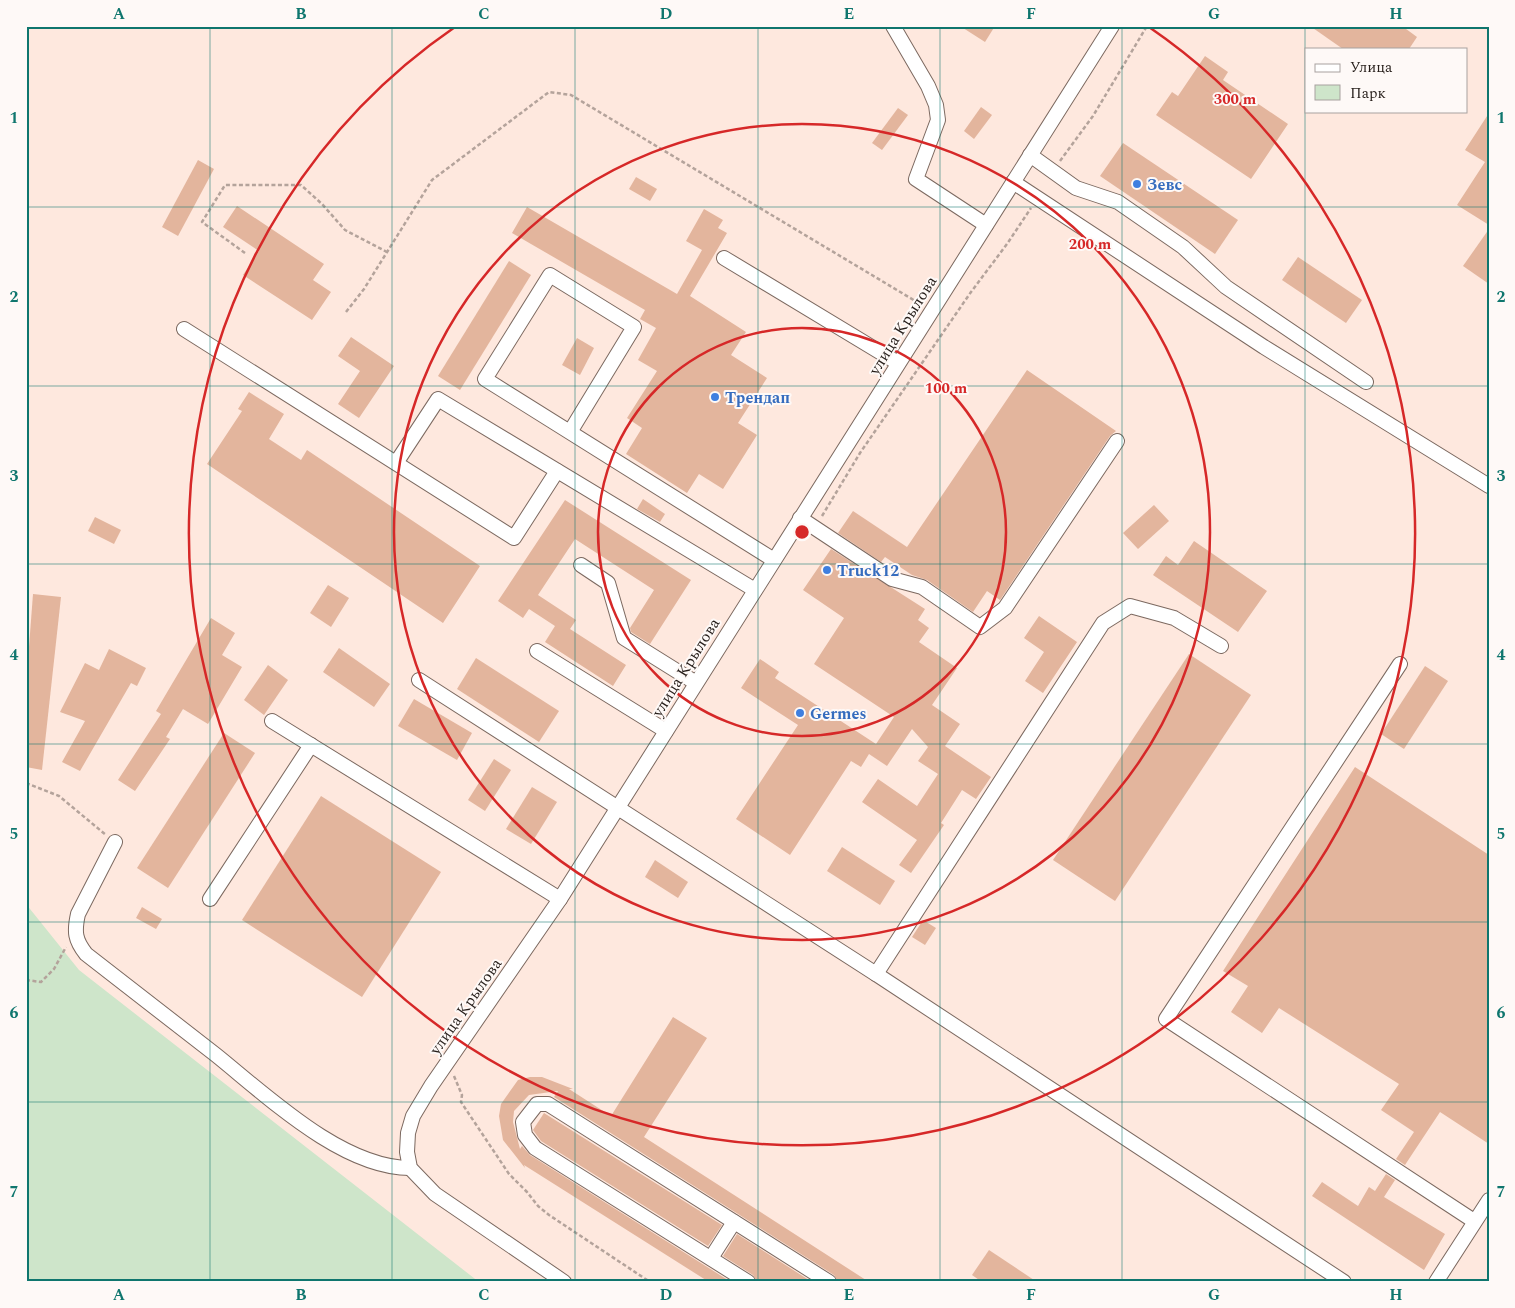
<svg xmlns="http://www.w3.org/2000/svg" width="1515" height="1308" viewBox="0 0 1515 1308" font-family="Spectral,serif">
  <style>
    .green { fill: #cee5ca }
    .building { fill: #e3b59d }
    .lines { fill: none; stroke-linecap: round; stroke-linejoin: round }
    .minor-casing { stroke: #7c6960; stroke-width: 16 }
    .path { stroke: #b4a39b; stroke-width: 2.5; stroke-dasharray: 4 2.5; stroke-linecap: butt }
    .minor { stroke: #fff; stroke-width: 14 }
    .grid { fill: none; stroke: #0f766e; stroke-width: 1; stroke-opacity: 0.55 }
    .ring { fill: none; stroke: #d62828; stroke-width: 2.5 }
    .shop-dot { fill: #3f7fe0; stroke: #fef9f7; stroke-width: 2 }
    .labels { text-anchor: middle; stroke-width: 4; stroke-linejoin: round; paint-order: stroke }
    .shop-label { font-size: 16px; font-weight: bold; fill: #366cbe; stroke: #fef9f7; text-anchor: start }
    .street-label { font-size: 16px; fill: #261e1a; stroke: #fef9f7 }
    .centre { fill: #d62828; stroke: #fef9f7; stroke-width: 2.5 }
    .ring-label { font-size: 15px; text-anchor: middle; font-weight: bold; fill: #d62828; stroke: #fef9f7; stroke-width: 4; stroke-linejoin: round; paint-order: stroke }
    .neatline { fill: none; stroke: #0f766e; stroke-width: 2 }
    .grid-label { font-size: 16px; text-anchor: middle; font-weight: bold; fill: #0f766e }
  </style>
  <rect width="100%" height="100%" fill="#fee8de"/>
  <!-- green -->
  <polygon class="green" points="26,904 79,970 479,1282 26,1282"/>
  <!-- building -->
  <g class="building">
    <polygon points="960,26 995,26 985,42"/>
    <polygon points="1310,26 1402,26 1417,37 1409,49 1343,49"/>
    <polygon points="1205,56 1228,72 1223,80 1288,124 1251,179 1156,115 1172,92 1178,96"/>
    <polygon points="981,107 992,115 974,139 964,131"/>
    <polygon points="898,108 908,115 882,150 872,143"/>
    <polygon points="1489,113 1489,225 1457,205 1485,162 1465,150"/>
    <polygon points="1123,143 1238,220 1215,254 1100,176"/>
    <polygon points="198,160 214,169 178,236 162,227"/>
    <polygon points="636,177 657,189 650,201 629,189"/>
    <polygon points="237,206 324,264 313,280 331,292 312,320 243,275 259,251 223,227"/>
    <polygon points="527,207 677,294 702,250 686,241 704,209 723,220 718,228 727,233 690,296 746,332 731,355 767,378 738,423 757,435 723,489 699,474 687,493 626,454 642,428 627,418 657,371 638,360 656,328 640,319 645,310 512,233"/>
    <polygon points="1489,229 1489,284 1463,266"/>
    <polygon points="1298,257 1362,300 1346,323 1282,280"/>
    <polygon points="509,261 531,275 460,390 438,376"/>
    <polygon points="351,337 394,366 359,418 338,404 360,371 338,356"/>
    <polygon points="577,338 594,348 580,375 562,365"/>
    <polygon points="1027,370 1116,431 1110,436 1000,600 987,591 973,612 927,580 912,575 885,557 881,562 838,533 853,511 907,547"/>
    <polygon points="249,392 284,414 269,439 301,460 307,450 480,566 443,623 207,464 242,411 238,409"/>
    <polygon points="643,499 665,514 660,522 637,509"/>
    <polygon points="565,500 691,580 650,644 631,632 630,628 654,590 575,539 538,595 576,620 570,629 626,665 613,686 545,642 555,626 529,609 523,618 498,601"/>
    <polygon points="1154,505 1169,521 1138,549 1123,533"/>
    <polygon points="95,517 121,530 114,544 88,531"/>
    <polygon points="1194,541 1267,591 1238,632 1153,575 1166,556 1178,565"/>
    <polygon points="831,549 925,609 918,620 929,628 919,642 957,668 932,705 960,724 945,746 991,777 976,799 962,790 941,823 944,825 911,873 899,865 917,840 862,802 878,779 917,806 938,774 918,761 928,747 912,729 887,766 869,754 861,767 851,761 790,855 736,819 798,725 741,688 760,659 779,672 775,678 876,744 894,717 814,664 844,618 803,590"/>
    <polygon points="328,585 349,598 331,627 310,613"/>
    <polygon points="33,594 61,597 42,770 26,767 26,686"/>
    <polygon points="1039,616 1077,642 1043,693 1025,681 1044,652 1024,638"/>
    <polygon points="211,618 235,633 222,655 242,667 208,724 183,709 166,737 170,739 135,791 118,780 161,714 156,711"/>
    <polygon points="339,648 390,684 374,707 323,672"/>
    <polygon points="109,649 146,668 137,686 131,683 80,771 62,762 85,721 60,712 85,663 99,670"/>
    <polygon points="1189,654 1251,695 1115,901 1053,860"/>
    <polygon points="476,658 559,711 539,742 457,689"/>
    <polygon points="268,665 288,680 264,715 244,700"/>
    <polygon points="1425,666 1448,681 1404,749 1381,734"/>
    <polygon points="414,699 472,733 457,760 398,726"/>
    <polygon points="224,733 255,753 168,888 137,868"/>
    <polygon points="494,759 511,770 485,811 468,800"/>
    <polygon points="1355,767 1489,855 1489,1144 1440,1112 1405,1165 1396,1159 1414,1132 1381,1110 1399,1084 1279,1008 1262,1033 1231,1012 1248,986 1223,971"/>
    <polygon points="532,787 557,802 531,844 506,829"/>
    <polygon points="321,796 441,872 362,997 242,920"/>
    <polygon points="842,847 895,881 880,905 827,871"/>
    <polygon points="655,860 688,882 678,898 645,877"/>
    <polygon points="142,907 162,919 156,929 136,918"/>
    <polygon points="923,920 936,928 925,945 912,937"/>
    <polygon points="673,1017 707,1038 644,1137 869,1282 838,1282 834,1275 554,1097 558,1091 529,1095 514,1111 513,1122 520,1149 522,1146 530,1155 731,1282 709,1282 524,1165 525,1168 503,1140 499,1116 501,1104 518,1080 530,1077 542,1077 573,1089 569,1089 611,1116"/>
    <polygon points="544,1113 722,1225 708,1246 541,1141 533,1130"/>
    <polygon points="1386,1174 1395,1180 1384,1197 1445,1234 1424,1270 1312,1196 1322,1182 1358,1206 1369,1187 1375,1191"/>
    <polygon points="737,1234 812,1282 757,1282 753,1275 723,1256"/>
    <polygon points="989,1250 1037,1282 982,1282 972,1275"/>
  </g>
  <g class="lines">
    <!-- minor casing -->
    <g class="minor-casing">
      <g id="minor">
        <polyline points="893,26 928,86 936,105 938,120 916,179 986,225"/>
        <polyline points="1030,155 1076,188 1118,202 1183,247 1226,287 1366,382"/>
        <polyline points="1013,182 1264,347 1489,486"/>
        <polyline points="724,258 898,363"/>
        <polyline points="184,329 514,538 557,471"/>
        <polyline points="570,432 634,327 550,275 485,379 774,560"/>
        <polyline points="396,463 438,399 755,590"/>
        <polyline points="800,518 892,579 922,587 980,627 1005,608 1117,441"/>
        <polyline points="581,565 608,583 624,638 696,683"/>
        <polyline points="537,651 666,731"/>
        <polyline points="1400,664 1166,1019 1474,1221"/>
        <polyline points="419,680 876,974 1103,623 1130,606 1174,618 1221,646"/>
        <polyline points="272,721 560,899"/>
        <path d="M115 842 78 914C74 932 75 940 86 954 130 988 173 1022 216 1055 267 1096 342 1168 410 1168"/>
        <polyline points="210,899 311,745"/>
        <polyline points="876,974 1344,1282"/>
        <polyline points="711,1258 734,1222"/>
        <polyline points="564,1282 435,1194 410,1168 407,1152 408,1133 413,1116 431,1086 560,899 1112,26"/>
        <polyline points="748,1282 535,1148 525,1135 523,1122 537,1104 548,1104 829,1282"/>
        <polyline points="1436,1282 1489,1200"/>
      </g>
    </g>
    <!-- path -->
    <g class="path">
      <polyline points="1060,161 1093,116 1147,26"/>
      <polyline points="245,253 202,222 225,185 301,185 322,204 345,230 387,252"/>
      <polyline points="346,312 364,289 432,180 549,92 571,95 922,305"/>
      <polyline points="822,516 860,453 971,292 1007,244 1031,208"/>
      <polyline points="26,783 59,796 106,835"/>
      <polyline points="26,980 41,982 54,969 66,947"/>
      <polyline points="454,1076 462,1095 461,1102 509,1174 527,1192 538,1206 549,1215 650,1282"/>
    </g>
    <!-- minor -->
    <use href="#minor" class="minor"/>
  </g>
  <!-- grid -->
  <path class="grid" d="M210 26V1282M392 26V1282M575 26V1282M758 26V1282M940 26V1282M1122 26V1282M1305 26V1282M26 207H1489M26 386H1489M26 564H1489M26 744H1489M26 922H1489M26 1102H1489"/>
  <!-- distance rings -->
  <g class="ring">
    <circle cx="802" cy="532" r="204"/>
    <circle cx="802" cy="532" r="408"/>
    <path d="M1149 27A613 613 0 1 1 455 27"/>
  </g>
  <!-- markers -->
  <g class="shop-dot">
    <circle cx="1137" cy="184" r="5"/>
    <circle cx="715" cy="397" r="5"/>
    <circle cx="827" cy="570" r="5"/>
    <circle cx="800" cy="713" r="5"/>
  </g>
  <g class="labels">
    <!-- shop labels -->
    <g class="shop-label">
      <text x="1147" y="190">Зевс</text>
      <text x="725" y="403">Трендап</text>
      <text x="837" y="576">Truck12</text>
      <text x="810" y="719">Germes</text>
    </g>
    <!-- street labels -->
    <g class="street-label">
      <text transform="translate(902 325) rotate(-58)" y="6">улица Крылова</text>
      <text transform="translate(685 667) rotate(-58)" y="6">улица Крылова</text>
      <text transform="translate(465 1006) rotate(-55)" y="6">улица Крылова</text>
    </g>
  </g>
  <circle cx="802" cy="532" r="8" class="centre"/>
  <g class="ring-label">
    <text x="1235" y="104">300 m</text>
    <text x="1090" y="249">200 m</text>
    <text x="946" y="393">100 m</text>
  </g>
  <!-- border -->
  <rect width="1515" height="1308" fill="none" stroke="#fef9f7" stroke-width="55"/>
  <!-- legend -->
  <rect x="1305" y="48" width="162" height="65" fill="#fef9f7" stroke="#a8a19f"/>
  <rect x="1315" y="64" width="25" height="8" fill="#ffffff" stroke="#a8a19f"/>
  <text x="1350" y="72" font-size="15" fill="#261e1a">Улица</text>
  <rect x="1315" y="85" width="25" height="15" fill="#cee5ca" stroke="#a8a19f"/>
  <text x="1350" y="98" font-size="15" fill="#261e1a">Парк</text>
  <rect x="28" y="28" width="1460" height="1252" class="neatline"/>
  <g class="grid-label">
    <text x="119" y="19">A</text>
    <text x="301" y="19">B</text>
    <text x="484" y="19">C</text>
    <text x="666" y="19">D</text>
    <text x="849" y="19">E</text>
    <text x="1031" y="19">F</text>
    <text x="1214" y="19">G</text>
    <text x="1396" y="19">H</text>
    <text x="14" y="123">1</text>
    <text x="1501" y="123">1</text>
    <text x="14" y="302">2</text>
    <text x="1501" y="302">2</text>
    <text x="14" y="481">3</text>
    <text x="1501" y="481">3</text>
    <text x="14" y="660">4</text>
    <text x="1501" y="660">4</text>
    <text x="14" y="839">5</text>
    <text x="1501" y="839">5</text>
    <text x="14" y="1018">6</text>
    <text x="1501" y="1018">6</text>
    <text x="14" y="1197">7</text>
    <text x="1501" y="1197">7</text>
    <text x="119" y="1300">A</text>
    <text x="301" y="1300">B</text>
    <text x="484" y="1300">C</text>
    <text x="666" y="1300">D</text>
    <text x="849" y="1300">E</text>
    <text x="1031" y="1300">F</text>
    <text x="1214" y="1300">G</text>
    <text x="1396" y="1300">H</text>
  </g>
</svg>
